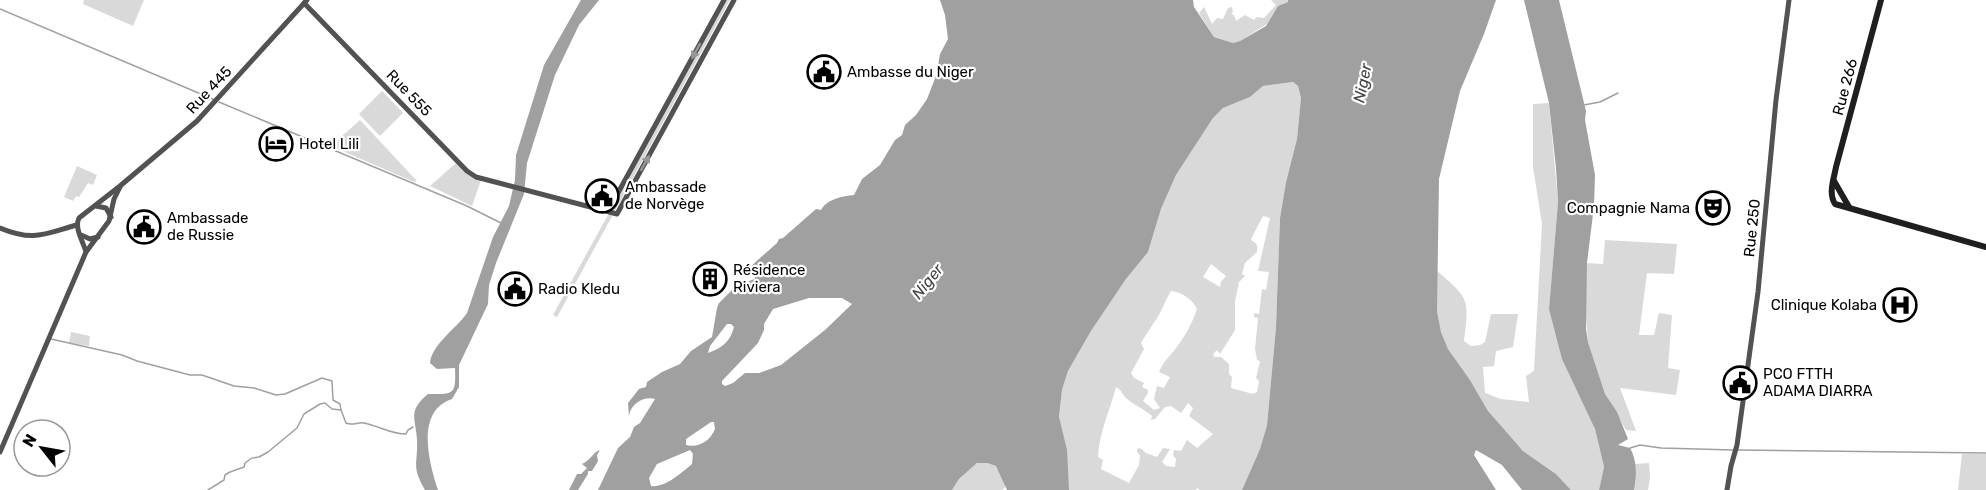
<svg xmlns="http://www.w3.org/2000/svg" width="1986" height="490" viewBox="0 0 1986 490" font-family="Rubik,sans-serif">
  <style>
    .green { fill: #d9d9d9; fill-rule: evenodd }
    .water { fill: #a0a0a0; fill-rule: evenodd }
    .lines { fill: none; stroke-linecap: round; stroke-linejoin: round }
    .stream { stroke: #a0a0a0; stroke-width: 1.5 }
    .tertiary { stroke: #525252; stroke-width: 5 }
    .secondary { stroke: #1f1f1f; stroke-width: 6 }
    .oneway { fill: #979797 }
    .labels { text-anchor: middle; stroke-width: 4.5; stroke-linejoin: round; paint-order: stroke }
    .poi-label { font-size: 15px; fill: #000; stroke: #fff; text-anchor: start }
    .street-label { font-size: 15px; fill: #000; stroke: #fff }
    .water-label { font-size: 16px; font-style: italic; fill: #414141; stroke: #fff }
  </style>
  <rect width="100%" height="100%" fill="#fff"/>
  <!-- green -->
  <g class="green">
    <polygon points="84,0 144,0 133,26 83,4"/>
    <polygon points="726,0 730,0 557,317 553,315"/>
    <polygon points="1271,0 1288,0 1288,2 1278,6 1267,24 1240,41 1233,43 1214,37 1199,13 1204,7 1212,24 1217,18 1223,19 1228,8 1232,7 1233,12 1231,14 1234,15 1236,21 1245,15 1254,20 1257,17 1264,18 1276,5"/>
    <path d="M1293 82 1298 86 1301 98 1297 139 1286 182 1280 218 1276 327 1267 425 1260 449 1242 490H1200L1197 488 1196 490H1069L1059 417 1062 390 1068 371 1091 331 1126 279 1148 252 1161 209 1176 175 1213 118 1223 108 1250 97 1263 86ZM1263 216 1270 218 1258 271 1269 272 1266 290 1262 289 1259 314 1254 313V317L1258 318 1255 349 1257 360 1260 361 1256 378 1259 381 1257 392 1253 394 1231 388 1232 377 1229 374V364L1221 357H1214L1213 354 1217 350 1220 354 1235 330V302L1239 282 1245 276 1242 274 1245 263 1257 252C1258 246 1257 243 1251 240L1252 237ZM1211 264 1226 276 1221 282 1220 287 1203 277ZM1171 291C1182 292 1193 300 1197 309 1192 324 1185 336 1176 348 1169 357 1163 362 1159 372L1170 377 1164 388 1157 386 1154 399 1160 408 1154 410 1143 401 1148 393V390L1142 387 1144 383 1134 378 1131 373 1144 349 1141 343C1146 334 1152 326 1157 318 1163 309 1165 300 1171 291ZM1116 387C1122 390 1122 394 1126 398 1134 405 1144 409 1152 416L1151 420 1155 419 1165 407 1171 406 1181 413 1188 403 1193 408 1189 416 1213 434 1197 448 1187 440 1181 451 1174 450 1173 455 1176 459 1175 467 1166 466 1162 462 1170 449 1163 448 1157 457 1146 453 1140 448 1137 449V452L1140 455 1139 465 1129 483 1101 469 1103 460 1098 457C1099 433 1110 410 1116 387Z"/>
    <polygon points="382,91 403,113 380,136 359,114"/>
    <path d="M1549 103 1558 202 1549 309 1595 429 1604 467 1599 490H1571L1556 474 1523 451 1503 429 1488 411 1470 380 1448 349 1441 332 1437 311V271C1470 299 1469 299 1464 341L1471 346 1480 345 1485 342 1491 314H1518L1513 347 1496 351 1494 366 1483 367 1485 393 1501 399 1529 402 1526 376 1534 371 1542 224 1533 167V104Z"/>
    <polygon points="360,120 417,181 414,182 331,146"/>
    <polygon points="456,163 481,180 472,206 430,186"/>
    <polygon points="77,166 97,175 93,185 88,183 79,197 76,196 73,201 64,197"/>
    <polygon points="1605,240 1677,244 1674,274 1647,273 1639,335 1654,335 1659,313 1672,315 1668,368 1680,370 1676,395 1620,388 1636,431 1626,430 1605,394 1588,342 1585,304 1587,263 1603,264"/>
    <polygon points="71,332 90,336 89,346 69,343"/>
    <polygon points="1962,454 1986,454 1986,490 1958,490"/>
    <polygon points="977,463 987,463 996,466 1006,485 1003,490 952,490 959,479"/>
    <polygon points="1649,463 1650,478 1648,490 1634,490 1636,481 1635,464"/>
  </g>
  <!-- water -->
  <g class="water">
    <path d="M581 0H599L579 25 555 75 527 163 524 194 496 263 489 285 488 304 459 365V387L452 399C415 411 429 463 438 490H425C411 465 418 466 417 440 416 419 407 411 428 394 454 394 456 395 455 368L437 369 430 363C432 344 456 329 467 313L493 237 509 206 515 180 516 155 544 65Z"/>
    <path d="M940 0H1193L1194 7 1214 37 1233 43 1240 41 1266 26 1278 6 1288 2V0H1496L1484 34 1460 91 1439 179 1437 311 1441 332 1448 349 1470 380 1488 411 1523 451 1556 474 1571 490H1522L1502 465 1476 450 1474 455 1496 490H1242L1260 449 1267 425 1276 327 1280 218 1286 182 1297 139 1301 98 1298 86 1293 82 1263 86 1250 97 1223 108 1213 118 1176 175 1161 209 1148 252 1126 279 1091 331 1068 371 1062 390 1059 417 1067 450 1069 490H1007L996 466 987 463H977L959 479 952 490H598L618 448 630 437 634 427 640 423 655 399C644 396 631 403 629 416L628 403 639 389 646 387 647 382 662 372 680 364 691 351 712 337 717 308 719 303 732 290 744 286 749 281 755 279 754 274 745 276 750 267 777 243 779 239 783 238 816 209 821 210C827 199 843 196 854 195L862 179 880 165 895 140 902 135 905 125 916 115 927 99 936 76 940 54 948 39 945 15ZM809 298H842L852 304 825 330 781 365 759 373H745L733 383 725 386 722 384V381L758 343 764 330V324L773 309ZM727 324H731L734 327C730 342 722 348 708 353L710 346ZM711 422H714L715 429C710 441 699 448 686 445V439ZM690 450 693 454 692 464C681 473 665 488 651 486L649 478 657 464Z"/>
    <path d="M1524 0H1559L1586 111 1585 120 1595 175 1594 206 1587 263 1586 329 1588 342 1605 394 1617 412 1628 439 1618 445 1630 448C1637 460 1637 477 1634 490H1599L1604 467 1595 429 1562 359 1549 309 1558 202 1556 168 1549 103Z"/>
    <path d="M600 450 597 455 598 461 592 471H588V474L578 490H569L577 474H581L587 468 582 464C590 461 593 452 600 450Z"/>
  </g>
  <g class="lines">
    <!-- stream -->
    <g class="stream">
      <polyline points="0,9 215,100"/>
      <polyline points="219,102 467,206 501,223"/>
      <polyline points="1584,105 1600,102 1618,93"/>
      <polyline points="51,339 122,355 137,361 190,375 202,375 234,386 254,388 276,395 285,394 322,378 332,381 333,400 340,404 341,410"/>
      <polyline points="1630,448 1640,445 1661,448 1733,450"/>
      <polyline points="1738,450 1986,453"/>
      <path d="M208 490 224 480 225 475 230 472 244 467 245 463 252 458 259 457 268 452 297 428 304 414 320 404 325 403 332 409 341 410 346 423C352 426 358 422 364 423 379 426 391 434 406 434L408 430 413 427"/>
    </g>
    <!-- tertiary -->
    <g class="tertiary">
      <polyline points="304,3 467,171 476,177 617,214 734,0"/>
      <polyline points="96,206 106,208 111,217"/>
      <polyline points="608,211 724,0"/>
      <path d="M0 228C34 242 44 234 77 225"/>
      <polyline points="81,235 90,239 98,237"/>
      <path d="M86 252C83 241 74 228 79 218L120 186 197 121 307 0"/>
      <polyline points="0,452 86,252 109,221 114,199 120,187"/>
      <polyline points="1727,490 1731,466 1737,445 1758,292 1776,100 1789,0"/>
    </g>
    <!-- secondary -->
    <g class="secondary">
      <path d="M1881 0 1836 167C1834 179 1828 193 1835 204L1986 247"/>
      <polyline points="1834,181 1849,207"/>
    </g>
  </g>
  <!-- one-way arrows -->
  <defs><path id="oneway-solid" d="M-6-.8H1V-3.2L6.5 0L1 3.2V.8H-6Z" transform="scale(1.5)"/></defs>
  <g class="oneway">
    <use href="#oneway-solid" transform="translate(696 51) rotate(119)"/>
    <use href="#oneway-solid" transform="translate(645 163) rotate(-61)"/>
  </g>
  <!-- icons -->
  <defs>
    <g id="civic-ring" transform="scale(1.725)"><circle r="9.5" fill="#fff" stroke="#000" stroke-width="1.5"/><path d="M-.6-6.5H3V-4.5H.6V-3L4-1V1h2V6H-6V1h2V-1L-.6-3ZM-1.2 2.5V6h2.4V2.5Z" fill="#000"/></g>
    <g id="hotel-ring" transform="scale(1.725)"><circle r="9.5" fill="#fff" stroke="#000" stroke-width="1.5"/><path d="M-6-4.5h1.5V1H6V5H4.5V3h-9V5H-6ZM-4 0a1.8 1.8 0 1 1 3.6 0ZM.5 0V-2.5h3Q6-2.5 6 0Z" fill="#000"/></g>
    <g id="theatre-ring" transform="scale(1.725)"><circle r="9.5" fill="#fff" stroke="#000" stroke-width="1.5"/><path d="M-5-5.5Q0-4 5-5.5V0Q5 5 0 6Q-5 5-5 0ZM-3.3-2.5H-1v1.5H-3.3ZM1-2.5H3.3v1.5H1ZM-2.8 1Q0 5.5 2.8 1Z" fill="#000"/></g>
    <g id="building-ring" transform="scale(1.725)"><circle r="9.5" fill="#fff" stroke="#000" stroke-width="1.5"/><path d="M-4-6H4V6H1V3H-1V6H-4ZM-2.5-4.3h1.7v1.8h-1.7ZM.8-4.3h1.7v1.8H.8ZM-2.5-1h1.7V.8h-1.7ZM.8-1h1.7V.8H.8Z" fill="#000"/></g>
    <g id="hospital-ring" transform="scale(1.725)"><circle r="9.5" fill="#fff" stroke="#000" stroke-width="1.5"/><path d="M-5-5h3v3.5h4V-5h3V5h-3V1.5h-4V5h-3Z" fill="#000"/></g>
  </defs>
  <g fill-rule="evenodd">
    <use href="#civic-ring" x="824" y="72"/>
    <use href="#hotel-ring" x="276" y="144"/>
    <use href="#civic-ring" x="602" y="196"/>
    <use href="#theatre-ring" x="1713" y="208"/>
    <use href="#civic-ring" x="144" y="227"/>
    <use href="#building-ring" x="710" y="279"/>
    <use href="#civic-ring" x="515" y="289"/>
    <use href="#hospital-ring" x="1900" y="305"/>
    <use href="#civic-ring" x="1740" y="383"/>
  </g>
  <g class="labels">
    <!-- poi labels -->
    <g class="poi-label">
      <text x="847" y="77">Ambasse du Niger</text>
      <text x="299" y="149">Hotel Lili</text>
      <text x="625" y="192">Ambassade<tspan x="625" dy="17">de Norvège</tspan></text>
      <text x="1690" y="213" text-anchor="end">Compagnie Nama</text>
      <text x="167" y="223">Ambassade<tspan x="167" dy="17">de Russie</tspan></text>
      <text x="733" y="275">Résidence<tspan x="733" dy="17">Riviera</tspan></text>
      <text x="538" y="294">Radio Kledu</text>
      <text x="1877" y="310" text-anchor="end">Clinique Kolaba</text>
      <text x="1763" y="379">PCO FTTH<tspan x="1763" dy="17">ADAMA DIARRA</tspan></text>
    </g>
    <!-- street labels -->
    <g class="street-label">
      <text transform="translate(1845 87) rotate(-75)" y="5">Rue 266</text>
      <text transform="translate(209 90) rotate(-47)" y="5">Rue 445</text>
      <text transform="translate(409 93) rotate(46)" y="5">Rue 555</text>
      <text transform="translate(1752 228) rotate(-84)" y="5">Rue 250</text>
    </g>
    <!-- water labels -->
    <g class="water-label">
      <text transform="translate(1362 83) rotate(-79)" y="6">Niger</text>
      <text transform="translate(927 281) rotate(-51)" y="6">Niger</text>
    </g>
  </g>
  <!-- north arrow -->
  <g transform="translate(42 448) rotate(301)"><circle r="28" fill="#ffffff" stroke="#999999" stroke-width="1.5"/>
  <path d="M0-4.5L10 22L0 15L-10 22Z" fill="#000000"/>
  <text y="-9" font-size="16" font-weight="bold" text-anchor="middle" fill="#000000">N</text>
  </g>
</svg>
